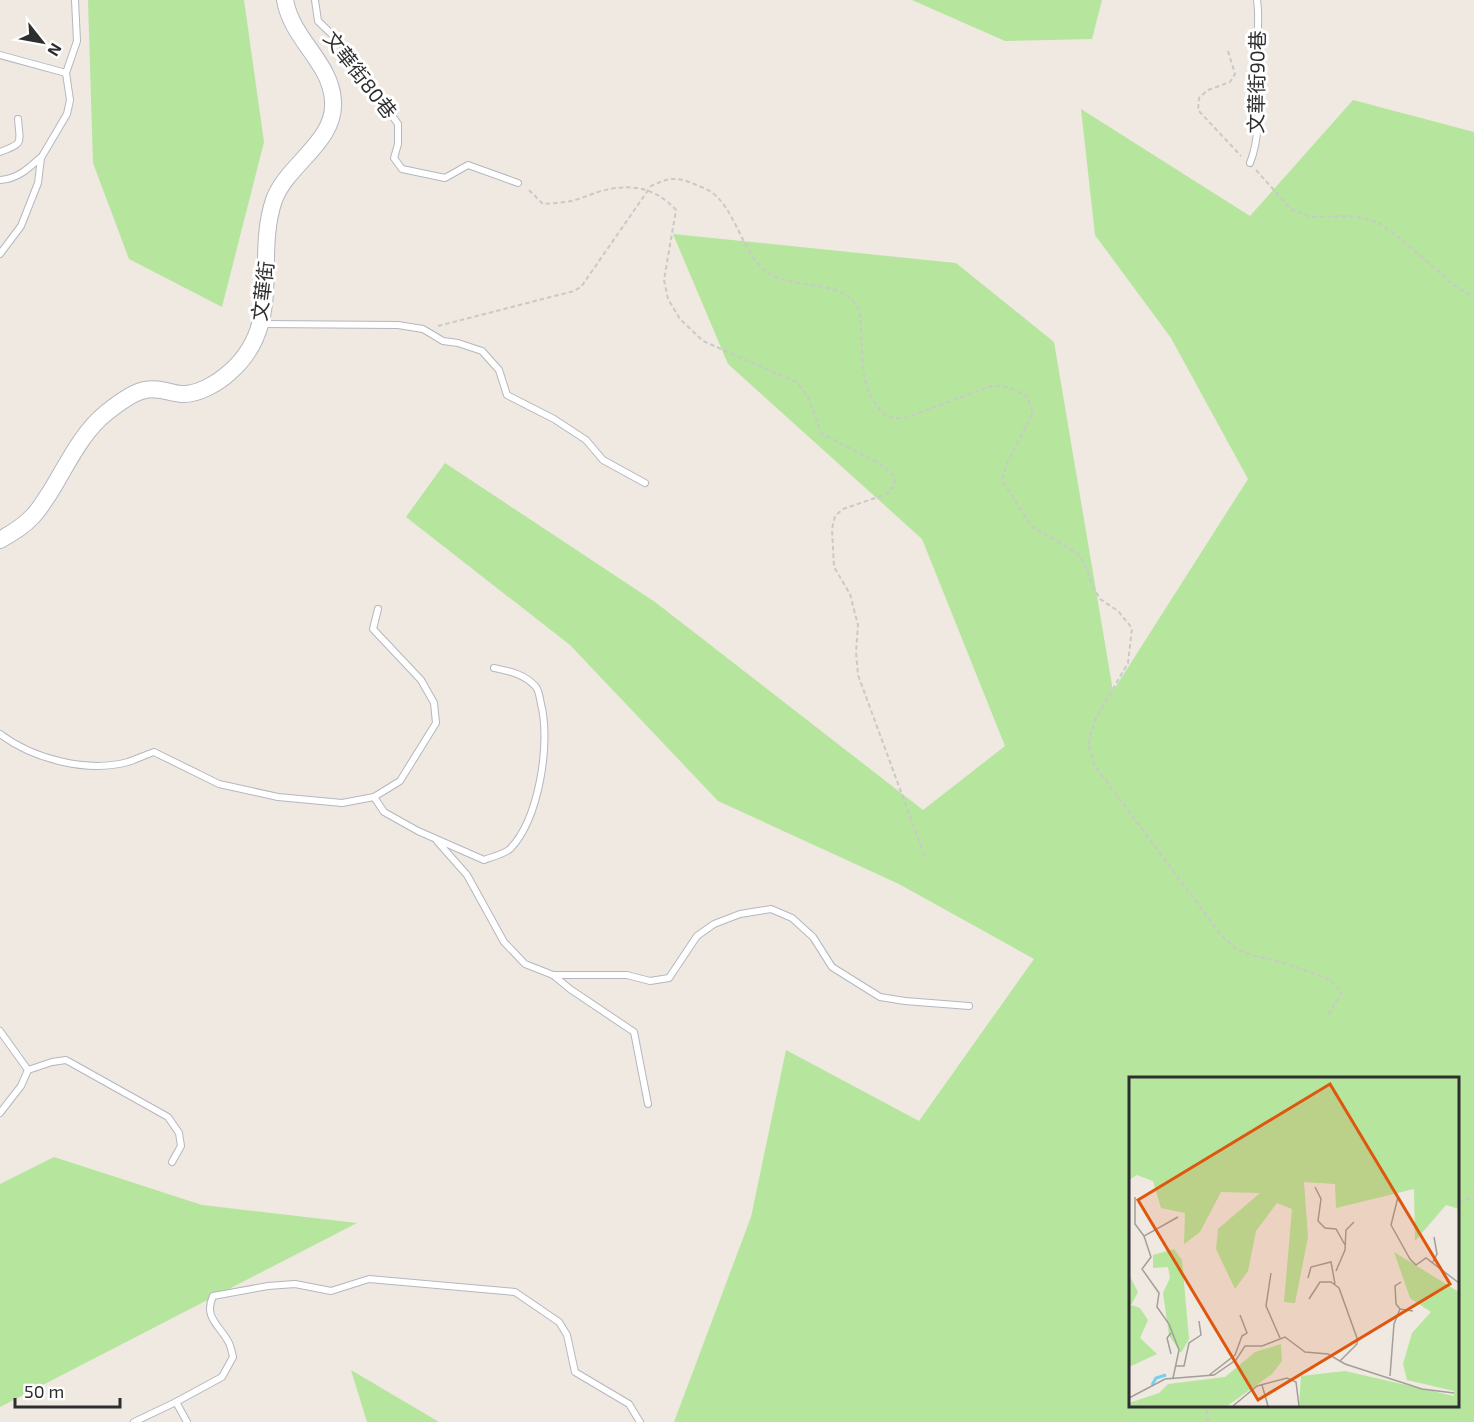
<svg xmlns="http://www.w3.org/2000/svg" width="1474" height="1422" viewBox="0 0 1474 1422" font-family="'Exo 2','Noto Sans TC',sans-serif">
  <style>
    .green { fill: #b6e59e; fill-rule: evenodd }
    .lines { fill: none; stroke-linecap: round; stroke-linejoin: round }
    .lane-casing { stroke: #b4b7c1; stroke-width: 8 }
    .secondary-casing { stroke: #b4b7c1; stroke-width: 18 }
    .path { stroke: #c9c9c9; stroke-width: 2; stroke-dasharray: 4.5 3; stroke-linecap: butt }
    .lane { stroke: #fff; stroke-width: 6 }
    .secondary { stroke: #fff; stroke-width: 16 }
    .labels { text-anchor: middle; stroke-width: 6; stroke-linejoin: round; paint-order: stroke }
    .street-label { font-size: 20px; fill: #2e2e2e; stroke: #fff }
    .inset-river { fill: none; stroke: #75cff0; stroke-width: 3 }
    .inset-road { fill: none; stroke: #a29e99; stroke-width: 1.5 }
    .view { fill: #df570e; fill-opacity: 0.15; stroke: #df570e; stroke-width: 3 }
    .inset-edge { fill: none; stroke: #2e2e2e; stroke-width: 3 }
  </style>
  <rect width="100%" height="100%" fill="#efe9e1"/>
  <!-- green -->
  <g class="green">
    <polygon points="88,0 244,0 264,142 222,307 129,259 93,163"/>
    <polygon points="912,0 1102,0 1092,39 1005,41"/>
    <path d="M1353 100 1474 132V1422H674L751 1217 786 1050 919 1121 1034 959 899 884 718 801 570 645 406 517 445 463 655 602 923 810 1005 746 922 539 728 364 673 234 956 263 1054 342 1113 691 1248 479 1171 338 1095 235 1081 109 1250 216ZM1130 1078H1458V1406H1130Z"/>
    <polygon points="54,1157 202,1205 357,1223 0,1407 0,1184"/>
    <polygon points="351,1370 439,1422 367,1422"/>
  </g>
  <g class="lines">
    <!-- lane casing -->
    <g class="lane-casing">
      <g id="lane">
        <polyline points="315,0 318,21 341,43 398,124 398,144 394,158 402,169 445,178 468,165 518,183"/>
        <polyline points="0,55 66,73"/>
        <path d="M0 152C24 143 20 144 18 119"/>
        <path d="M1250 163C1263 130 1256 95 1256 61 1257 41 1260 20 1257 0"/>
        <path d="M0 180C17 179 28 169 40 158"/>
        <polyline points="0,254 21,226 38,183 41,158 67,114 70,100 66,73 77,41 75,0"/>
        <polyline points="261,324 398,325 423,329 443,341 458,343 482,351 499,370 507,395 554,419 586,440 603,460 645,483"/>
        <path d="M0 734C33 759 87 773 128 762 137 759 145 755 154 752L219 784 278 797 342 803 374 797 400 781 436 723 434 703 421 680 373 629 378 609"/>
        <path d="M374 797 384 812 418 831 484 860C492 857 504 854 510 849 539 819 551 743 541 704 540 699 539 691 536 687 525 674 509 671 494 668"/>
        <polyline points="437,841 467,875 504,942 525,964 553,975 570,989 634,1032 648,1104"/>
        <polyline points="553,975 627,975 650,981 669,978 697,936 714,924 740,914 771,909 792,918 813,937 832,967 880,997 905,1001 969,1006"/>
        <polyline points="0,1031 28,1070 21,1086 0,1113"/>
        <polyline points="28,1070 52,1062 66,1060 168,1117 179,1133 181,1146 172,1162"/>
        <polyline points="176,1402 187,1422"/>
        <path d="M134 1422 176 1402 222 1377 233 1357C232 1353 231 1347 229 1343 220 1325 203 1318 213 1296L268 1286 295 1284 331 1291 369 1279 515 1292 559 1322 567 1335 575 1372 629 1404 640 1422"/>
      </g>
    </g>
    <!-- secondary casing -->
    <g class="secondary-casing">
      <path id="secondary" d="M0 540C12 533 23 527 33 516 39 510 44 501 49 494 66 467 81 433 106 413 116 405 133 392 145 390 157 387 170 393 181 394 198 395 218 383 230 372 285 324 254 258 274 200 287 164 336 142 333 101 331 62 292 40 285 0"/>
    </g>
    <!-- path -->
    <g class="path">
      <polyline points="1228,51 1235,74 1230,82 1208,90 1199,98 1198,110 1241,156"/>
      <polyline points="1256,170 1291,209 1310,217 1355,216 1379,223 1401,239 1455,286 1474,297"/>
      <path d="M529 190 543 204C552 203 562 203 571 201 580 199 589 195 598 192 628 183 654 186 676 210L664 280 668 299 680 319 703 341 796 382 808 396 821 433 880 464 894 476 895 485 887 494 843 509 835 516 832 529 834 567 850 594 858 625 856 652 858 675 925 857"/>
      <path d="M438 326 574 291 581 287 651 186C668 178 676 176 694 184 701 187 710 190 715 195 736 214 741 247 762 268 787 293 843 275 859 310 861 314 860 323 861 328 863 355 860 380 875 403 883 417 890 419 905 418L991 386 1008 387 1027 396 1033 413 1007 463 1002 480 1031 526 1077 553 1085 564 1092 585 1100 599 1118 611 1132 628 1128 663 1095 720 1088 744 1095 766 1221 935 1236 949 1251 955 1284 963 1329 979 1342 992 1327 1017"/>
      <polyline points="1458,1202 1474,1197"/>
      <polyline points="1208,1422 1207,1412 1211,1406"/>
    </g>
    <!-- lane -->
    <use href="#lane" class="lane"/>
    <!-- secondary -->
    <use href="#secondary" class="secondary"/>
  </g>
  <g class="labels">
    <!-- street labels -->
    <g class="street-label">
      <text transform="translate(360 75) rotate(52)" y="7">文華街80巷</text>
      <text transform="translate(1257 82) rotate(-89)" y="7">文華街90巷</text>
      <text transform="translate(263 291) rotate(-83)" y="7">文華街</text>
    </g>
  </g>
  <!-- overview -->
  <g transform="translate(1129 1077)">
    <rect width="330" height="330" fill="#efe9e1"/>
    <path d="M0 1H330V132L317 128 286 164 285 112 207 131 206 107 175 105 179 160 166 226 155 225 163 132 148 126 127 154 119 194 106 212 87 172 89 152 131 116 92 115 71 155 55 167 56 136 32 131 24 104 8 98 0 103ZM45 172 53 183 60 262 52 276 40 258 34 216 41 201 39 190 24 191V178ZM265 175 330 215V329H170L172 299 216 294 325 319V314L278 303 274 287 283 256 302 235 281 221ZM0 198 9 215 2 228 11 231 19 243 11 261 28 277 0 290ZM152 267 153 284 143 297 98 329H0V326L30 316 39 307 96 300 126 275Z" fill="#b6e59e"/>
    <path class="inset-river" d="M23 308 27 301 37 298"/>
    <path class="inset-road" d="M186 110 192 122 189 144 196 151 207 152 216 168M6 120V147L15 159M269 120 262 148 281 182 287 188 297 181 330 206M304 185 308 177 305 160M207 194 216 173 217 153 225 145M142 196 137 229 151 261M179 201 182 190 202 185 206 207M180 222 191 205H202L210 211 228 261V267L211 284M271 232 267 227 266 209 272 205M42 277 38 261 42 256M47 289H55L60 266 72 258 70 244M79 299 106 278 113 259 118 256 111 238M261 299 265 247 271 232 284 234M44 301 50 273 40 247 28 230 30 216 13 192 22 180 15 159 49 140M133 308 139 329M0 321 36 302 85 298 107 283 116 269H133L156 260 176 275 199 277 216 287 293 312 325 316M104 329 128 309 158 301 167 305 170 329"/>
    <path class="view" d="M201 7 321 207 129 323 9 123Z"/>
    <rect width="330" height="330" class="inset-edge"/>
  </g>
  <!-- north arrow -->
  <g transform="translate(42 42) rotate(121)" stroke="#ffffff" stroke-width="4.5" paint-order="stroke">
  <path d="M0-4.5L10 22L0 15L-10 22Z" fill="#2e2e2e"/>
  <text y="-9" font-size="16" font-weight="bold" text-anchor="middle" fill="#2e2e2e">N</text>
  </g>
  <!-- scale -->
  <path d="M15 1398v9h105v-9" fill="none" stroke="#2e2e2e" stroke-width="3"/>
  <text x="24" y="1398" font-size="18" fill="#2e2e2e" stroke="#ffffff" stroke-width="4.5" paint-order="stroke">50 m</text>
</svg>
